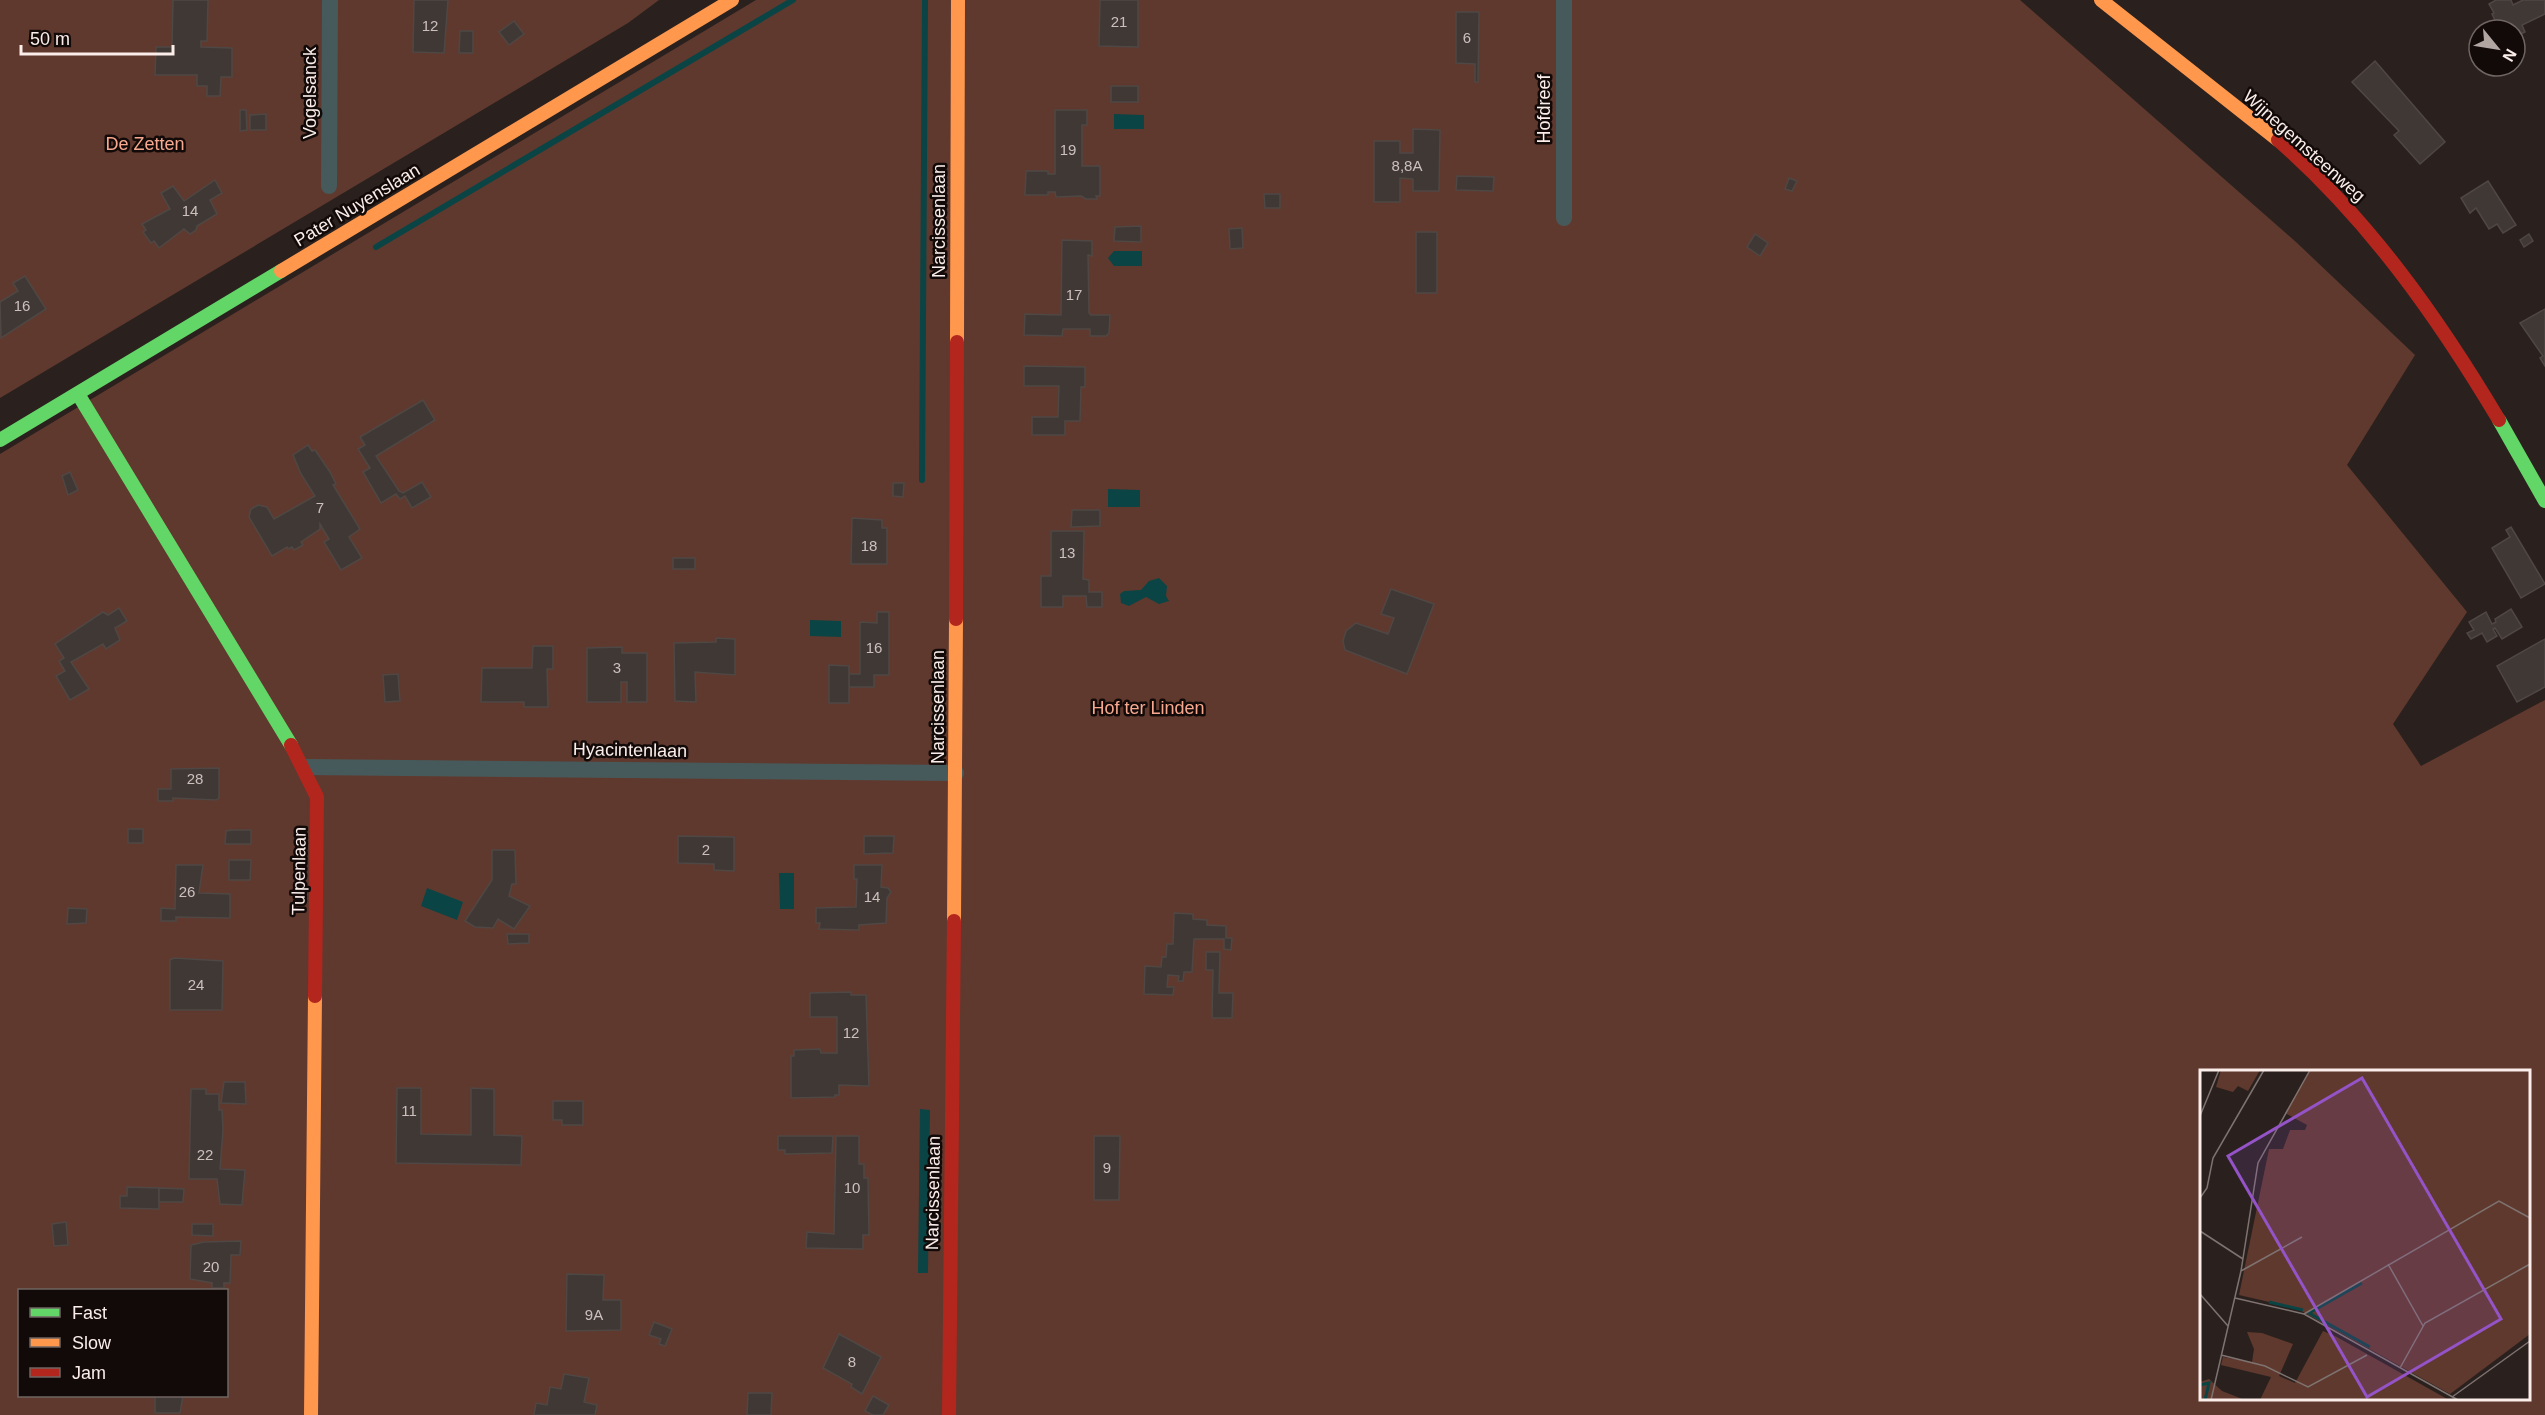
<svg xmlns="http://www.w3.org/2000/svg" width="2545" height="1415" viewBox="0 0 2545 1415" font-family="Arial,sans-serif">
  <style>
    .green { fill: #60392e; fill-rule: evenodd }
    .water { fill: #0b4445 }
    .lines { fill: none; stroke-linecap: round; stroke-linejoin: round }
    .stream { stroke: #0b4445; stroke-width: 6 }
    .building { fill: #403835; stroke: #4f4744; stroke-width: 1.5 }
    .street { stroke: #475a5b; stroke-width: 16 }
    .fast { stroke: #63d668; stroke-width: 14 }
    .slow { stroke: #ff974d; stroke-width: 14 }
    .jam { stroke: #b3261e; stroke-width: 14 }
    .labels { text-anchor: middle; stroke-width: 5; stroke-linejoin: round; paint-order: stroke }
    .number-label { font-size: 15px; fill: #ccc0bd }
    .street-label { font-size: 18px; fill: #fbeeea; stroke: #120a08 }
    .park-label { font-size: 18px; fill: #f8a88f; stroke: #120a08 }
    .inset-river { fill: none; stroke: #0b4445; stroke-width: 3 }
    .inset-road { fill: none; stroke: #7e7370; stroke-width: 1.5 }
    .view { fill: #9553c8; fill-opacity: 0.15; stroke: #9553c8; stroke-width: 3 }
    .inset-edge { fill: none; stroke: #fbeeea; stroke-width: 3 }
  </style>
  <rect width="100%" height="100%" fill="#2a211e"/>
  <!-- green -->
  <g class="green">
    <polygon points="0,0 659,0 628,23 0,398"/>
    <path d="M756 0H2020L2296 242 2415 355 2347 465 2467 612 2393 724 2421 766 2545 700V1415H0V454ZM2202 1072H2528V1398H2202ZM20 1290H226V1396H20Z"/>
  </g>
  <!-- water -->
  <g class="water">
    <polygon points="1114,114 1144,115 1144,129 1114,129"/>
    <polygon points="1114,251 1142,251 1142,266 1114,266 1108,258"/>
    <polygon points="1108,489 1140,490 1140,507 1108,507"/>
    <polygon points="1159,578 1167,586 1166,596 1169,601 1159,604 1146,597 1129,606 1121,603 1120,594 1124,591 1141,590 1149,581"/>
    <polygon points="810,620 841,621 841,637 810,636"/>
    <polygon points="779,873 794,873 794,909 780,909"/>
    <polygon points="427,888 463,902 457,920 421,906"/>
    <polygon points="920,1109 930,1110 928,1273 918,1273"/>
  </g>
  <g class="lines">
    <!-- stream -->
    <g class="stream">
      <polyline points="376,247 793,0"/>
      <polyline points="922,480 925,0"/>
    </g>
  </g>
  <!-- building -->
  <g class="building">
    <polygon points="173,0 208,0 207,41 201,41 201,47 232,48 232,77 221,77 220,96 207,96 207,86 197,86 197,75 155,75 156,47 172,47"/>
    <polygon points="414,0 448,0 444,53 413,52"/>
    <polygon points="1100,0 1138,0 1138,47 1099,46"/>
    <polygon points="2496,0 2511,0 2513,5 2523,0 2545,0 2545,14 2522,25 2525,32 2515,37 2515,30 2500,30 2492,14 2494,13 2489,4"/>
    <polygon points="1456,12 1479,12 1478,82 1475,82 1475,64 1456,63"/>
    <polygon points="514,21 524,34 509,45 499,32"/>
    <polygon points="460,31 473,31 473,53 459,53"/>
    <polygon points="2375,61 2445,142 2420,164 2394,135 2399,131 2352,82"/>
    <rect x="1111" y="86" width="27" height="16"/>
    <polygon points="240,110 246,110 247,130 240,131"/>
    <polygon points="1055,110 1087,110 1087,125 1082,125 1082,166 1100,166 1100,196 1096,196 1097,199 1086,199 1081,196 1056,197 1055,192 1048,192 1048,195 1025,195 1026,171 1048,171 1048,174 1055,174"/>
    <polygon points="266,114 266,130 250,130 250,115"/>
    <polygon points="1413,129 1440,130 1439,191 1413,191 1413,179 1400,178 1400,202 1374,202 1374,141 1400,141 1400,153 1413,153"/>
    <polygon points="1457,176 1494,177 1493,191 1456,190"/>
    <polygon points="1789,178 1797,181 1792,191 1785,189"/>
    <polygon points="215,180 222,193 210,200 217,214 197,226 196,230 190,234 184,229 159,248 154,241 151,243 143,232 146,230 142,224 170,209 161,193 173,186 184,201"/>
    <polygon points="2488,181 2516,225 2503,233 2497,224 2489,229 2476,208 2470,213 2461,198"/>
    <polygon points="1264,194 1280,194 1280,208 1265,208"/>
    <polygon points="1141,226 1141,242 1114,241 1115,227"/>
    <polygon points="1242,228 1243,248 1230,249 1229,229"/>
    <rect x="1416" y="232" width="21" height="61"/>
    <polygon points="1755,234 1768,243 1760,256 1747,247"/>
    <polygon points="2529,234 2533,241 2524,247 2520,240"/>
    <polygon points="1062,240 1092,241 1092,256 1088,255 1089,313 1091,315 1110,315 1109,333 1106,336 1090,336 1090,329 1063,329 1062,336 1024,335 1025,314 1061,315"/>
    <polygon points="25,276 46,309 1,338 0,302 18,291 13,283"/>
    <polygon points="2545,309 2545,366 2540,358 2543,356 2520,323"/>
    <polygon points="1024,366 1085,367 1085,387 1081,387 1080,421 1065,421 1065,435 1032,435 1032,417 1058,417 1059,386 1024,386"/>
    <polygon points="423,400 435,420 376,456 399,491 403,493 422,482 431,497 412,508 405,496 400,499 396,494 381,503 363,472 370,468 358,449 365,445 360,437"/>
    <polygon points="308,445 312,451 315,450 330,472 336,484 333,485 360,529 349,537 362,558 341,570 324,542 329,539 320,524 320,529 301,542 303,545 294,550 292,547 288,549 287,547 272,556 249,517 251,509 258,505 267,507 274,519 315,496 301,474 293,455"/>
    <polygon points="70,472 78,490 68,495 62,476"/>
    <polygon points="893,483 904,483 903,497 893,496"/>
    <polygon points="1072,510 1100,510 1100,526 1071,527"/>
    <polygon points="852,518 882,520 882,528 887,528 887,564 851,564"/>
    <polygon points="2511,527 2545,584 2521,598 2492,548 2510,537 2506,530"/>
    <polygon points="1051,531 1084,531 1083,579 1089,580 1089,592 1102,592 1102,607 1087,607 1086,596 1063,596 1063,607 1041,607 1041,576 1051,576"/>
    <rect x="673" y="558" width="22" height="11"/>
    <polygon points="1391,589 1434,604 1407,674 1345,650 1343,641 1346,631 1356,623 1388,634 1394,618 1381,614"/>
    <polygon points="119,608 127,621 115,628 120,640 106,649 103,644 71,662 89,689 70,700 56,676 65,671 59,661 64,658 55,644 103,612 108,615"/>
    <polygon points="2511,609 2522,627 2502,639 2495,628 2493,629 2497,636 2487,642 2482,633 2471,639 2467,633 2474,630 2469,622 2486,612 2492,624 2496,622 2495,619"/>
    <polygon points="877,612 889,612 889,675 874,675 874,687 849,687 849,674 860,674 860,622 877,623"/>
    <polygon points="716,638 735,639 735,675 695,672 696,702 675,701 674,643 716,642"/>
    <polygon points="2545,639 2545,687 2517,702 2497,666"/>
    <polygon points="533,646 553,646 553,669 547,669 548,707 524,707 524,702 481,702 482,668 532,668"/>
    <polygon points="622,647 622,653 647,653 647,702 627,702 627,682 621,682 621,702 587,702 587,648"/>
    <polygon points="829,665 849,666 849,703 829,703"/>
    <polygon points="398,674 400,701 385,702 383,675"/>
    <polygon points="219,768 219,798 216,800 173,798 173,801 158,801 158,789 171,789 171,769"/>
    <rect x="128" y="829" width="15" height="14"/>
    <polygon points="233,830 251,830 251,844 225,844 226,831"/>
    <polygon points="678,836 734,837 734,871 714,870 714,864 678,863"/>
    <polygon points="864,836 894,836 893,853 864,854"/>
    <polygon points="492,850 515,850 516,884 512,884 509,896 530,906 514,929 498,919 493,928 475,927 465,921 492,880"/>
    <polygon points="229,860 251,860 250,880 229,880"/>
    <polygon points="176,865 203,865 199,893 230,894 230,918 176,917 176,921 161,921 161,908 175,909"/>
    <polygon points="854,865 882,865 881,887 888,888 891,892 887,898 886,923 859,925 859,930 819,929 820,923 816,923 816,908 856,907 857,879 854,879"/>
    <polygon points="68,908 87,909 86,923 67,924"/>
    <polygon points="1174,913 1193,914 1193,919 1207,920 1207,925 1226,926 1226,938 1232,938 1231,950 1224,949 1224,939 1194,939 1192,972 1184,972 1183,981 1178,981 1179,976 1168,975 1167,987 1174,987 1173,995 1144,994 1145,966 1161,967 1162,957 1166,957 1167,944 1173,944"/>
    <polygon points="507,934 529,934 529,943 508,944"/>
    <polygon points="1206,952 1220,952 1219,993 1233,993 1232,1018 1212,1018 1213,970 1206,970"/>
    <polygon points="174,958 223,961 222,1010 170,1010 170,960"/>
    <polygon points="851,992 851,995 866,995 869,1086 839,1085 839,1095 835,1095 835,1097 791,1098 791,1056 794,1056 794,1050 820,1049 821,1053 837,1053 837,1017 810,1017 810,993"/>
    <polygon points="224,1082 245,1082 246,1104 221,1103"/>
    <polygon points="397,1088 421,1088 421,1134 471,1135 471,1088 494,1089 494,1135 522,1136 521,1165 396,1163"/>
    <polygon points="191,1089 206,1089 206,1094 219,1094 219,1110 222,1110 223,1130 220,1169 245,1170 242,1205 220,1204 217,1179 189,1179"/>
    <polygon points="553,1101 583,1101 583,1125 562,1125 562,1120 553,1120"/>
    <polygon points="778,1136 833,1136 832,1153 785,1154 785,1150 778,1150"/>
    <polygon points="836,1136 859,1136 859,1164 864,1164 864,1178 868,1178 869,1235 863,1235 863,1249 806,1248 807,1232 834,1234"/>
    <polygon points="1094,1136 1120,1136 1119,1200 1094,1200"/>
    <polygon points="127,1187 159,1188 159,1209 120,1208 120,1196 127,1196"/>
    <polygon points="159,1188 184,1189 183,1202 159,1202"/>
    <polygon points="66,1222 68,1245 54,1246 52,1224"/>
    <polygon points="192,1224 213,1224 213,1236 192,1235"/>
    <polygon points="241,1241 240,1255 231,1255 230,1283 224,1283 224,1288 212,1288 212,1283 190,1279 191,1245 204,1242"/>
    <polygon points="567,1274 604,1275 603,1300 621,1300 621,1330 566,1331"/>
    <polygon points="654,1322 672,1329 665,1346 659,1344 661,1339 649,1335"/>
    <polygon points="839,1334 881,1357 862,1394 851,1387 852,1384 823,1368"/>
    <polygon points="564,1374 589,1378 584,1402 597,1405 595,1415 534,1415 536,1403 547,1405 550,1387 561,1389"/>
    <polygon points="748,1393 772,1393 771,1415 747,1415"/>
    <polygon points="155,1396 183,1396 180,1413 155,1413"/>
    <polygon points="873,1396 889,1405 883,1415 873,1415 865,1411"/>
  </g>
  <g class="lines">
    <!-- street -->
    <g class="street">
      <polyline points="329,186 330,0"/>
      <polyline points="1564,218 1564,0"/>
      <polyline points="304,767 956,773"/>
    </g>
    <!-- fast -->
    <g class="fast">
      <polyline points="78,394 291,745"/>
      <polyline points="2499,420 2545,501"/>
      <polyline points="0,440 281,271"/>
    </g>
    <!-- slow -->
    <g class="slow">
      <polyline points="2101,0 2278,140"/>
      <polyline points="281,271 732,0"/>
      <polyline points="957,342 958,0"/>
      <polyline points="954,921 956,619"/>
      <polyline points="311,1415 315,996"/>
    </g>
    <!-- jam -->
    <g class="jam">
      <path d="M2278 140C2369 220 2437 316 2499 420"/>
      <polyline points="956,619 957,342"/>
      <polyline points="291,745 317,797 315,996"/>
      <polyline points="949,1415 954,921"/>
    </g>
  </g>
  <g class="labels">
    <!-- number labels -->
    <g class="number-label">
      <text x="1119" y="27">21</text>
      <text x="430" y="31">12</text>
      <text x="1467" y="43">6</text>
      <text x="1068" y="155">19</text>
      <text x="1407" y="171">8,8A</text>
      <text x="190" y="216">14</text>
      <text x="1074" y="300">17</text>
      <text x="22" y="311">16</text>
      <text x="320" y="513">7</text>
      <text x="869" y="551">18</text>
      <text x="1067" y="558">13</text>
      <text x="874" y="653">16</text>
      <text x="617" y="673">3</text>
      <text x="195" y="784">28</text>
      <text x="706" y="855">2</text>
      <text x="187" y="897">26</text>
      <text x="872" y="902">14</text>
      <text x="196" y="990">24</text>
      <text x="851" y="1038">12</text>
      <text x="409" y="1116">11</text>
      <text x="205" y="1160">22</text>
      <text x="1107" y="1173">9</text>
      <text x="852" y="1193">10</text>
      <text x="211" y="1272">20</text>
      <text x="594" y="1320">9A</text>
      <text x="852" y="1367">8</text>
    </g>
    <!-- street labels -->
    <g class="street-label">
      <text transform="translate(310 93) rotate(-90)" y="6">Vogelsanck</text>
      <text transform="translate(1544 109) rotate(-90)" y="6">Hofdreef</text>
      <text transform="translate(2304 146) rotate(42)" y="6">Wijnegemsteenweg</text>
      <text transform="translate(357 205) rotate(-31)" y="6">Pater Nuyenslaan</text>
      <text transform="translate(939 221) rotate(-90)" y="6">Narcissenlaan</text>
      <text transform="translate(938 707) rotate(-90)" y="6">Narcissenlaan</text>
      <text transform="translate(630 750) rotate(1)" y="6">Hyacintenlaan</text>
      <text transform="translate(299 871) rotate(-89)" y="6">Tulpenlaan</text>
      <text transform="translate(933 1193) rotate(-89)" y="6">Narcissenlaan</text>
    </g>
    <!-- park labels -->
    <g class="park-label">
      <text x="145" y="150">De Zetten</text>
      <text x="1148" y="714">Hof ter Linden</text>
    </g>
  </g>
  <!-- overview -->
  <g transform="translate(2200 1070)">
    <rect width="330" height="330" fill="#2a211e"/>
    <path d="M21 0H60L48 21 38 16 33 22 16 17ZM110 0H330V264L250 324 96 238 39 225 69 79H83L90 60H105L107 55 85 43ZM123 261 135 266 249 330H60L71 307 21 295 23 287 52 292 54 279 47 262 62 263 93 274 79 306 95 313ZM9 309 22 321 45 330H0V312Z" fill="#60392e"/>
    <path class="inset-river" d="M162 213 109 243 170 277M69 232 103 240M0 315 9 313 5 330"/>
    <path class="inset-road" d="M0 46 19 0M0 128 7 118 13 88 64 0M0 161 43 189M188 194 223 256M41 201 102 167M0 224 28 256M35 228 104 244 258 330M104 244 299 131 330 148M21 285 65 296 108 317 167 285M200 298 225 253 330 194M252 327 330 271M11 330 41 201 58 93 110 0"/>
    <path class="view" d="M162 8 301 249 167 327 28 86Z"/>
    <rect width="330" height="330" class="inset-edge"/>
  </g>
  <!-- legend -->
  <rect x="18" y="1289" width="210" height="108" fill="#120a08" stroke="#6f6562" stroke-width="1.5"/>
  <rect x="30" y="1308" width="30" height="9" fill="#63d668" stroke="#6f6562" stroke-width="1.5"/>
  <text x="72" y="1319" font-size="18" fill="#fbeeea">Fast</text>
  <rect x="30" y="1338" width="30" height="9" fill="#ff974d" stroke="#6f6562" stroke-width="1.5"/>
  <text x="72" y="1349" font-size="18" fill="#fbeeea">Slow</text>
  <rect x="30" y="1368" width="30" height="9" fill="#b3261e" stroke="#6f6562" stroke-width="1.5"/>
  <text x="72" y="1379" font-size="18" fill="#fbeeea">Jam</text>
  <!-- north arrow -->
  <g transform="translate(2497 48) rotate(120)"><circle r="28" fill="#120a08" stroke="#6f6562" stroke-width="1.5"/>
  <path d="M0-4.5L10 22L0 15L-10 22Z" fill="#b2a6a3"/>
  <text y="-9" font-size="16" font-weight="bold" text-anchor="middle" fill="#fbeeea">N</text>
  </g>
  <!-- scale -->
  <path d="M21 45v9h152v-9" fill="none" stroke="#fbeeea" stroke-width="3"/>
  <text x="30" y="45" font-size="18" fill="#fbeeea" stroke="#120a08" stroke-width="4.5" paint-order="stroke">50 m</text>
</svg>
